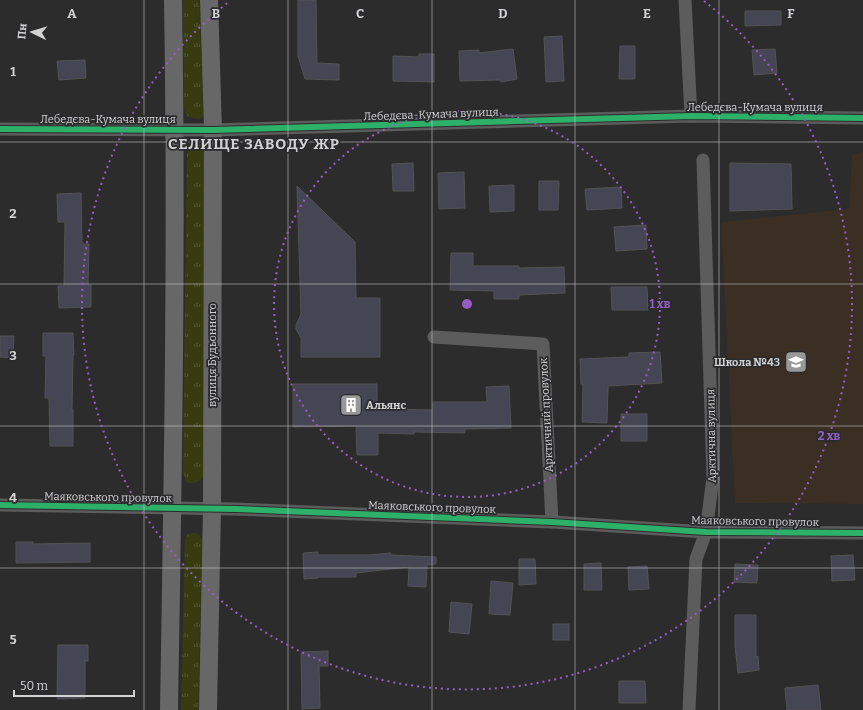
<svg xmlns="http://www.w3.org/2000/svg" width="863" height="710" viewBox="0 0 863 710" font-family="Bitter,serif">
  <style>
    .education { fill: #3a2f22 }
    .grass { fill: url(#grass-tufts) }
    .building { fill: #464553; stroke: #535354 }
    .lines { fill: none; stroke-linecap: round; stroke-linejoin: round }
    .minor { stroke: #5c5c5c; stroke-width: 13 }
    .secondary { stroke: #686768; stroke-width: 18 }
    .cycleway-casing { stroke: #2b2b2d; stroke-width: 8 }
    .cycleway { stroke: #2db169; stroke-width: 6 }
    .grid { fill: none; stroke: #d2d2d3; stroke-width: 1; stroke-opacity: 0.55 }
    .ring { fill: none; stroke: #955ec5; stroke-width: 2; stroke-dasharray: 2 4 }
    .labels { text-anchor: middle; stroke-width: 3.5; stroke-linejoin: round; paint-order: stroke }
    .street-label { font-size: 11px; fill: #d2d2d3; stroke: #2b2b2d }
    .poi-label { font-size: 11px; font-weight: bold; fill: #d2d2d3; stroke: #2b2b2d; text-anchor: end }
    .district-label { font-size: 15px; font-weight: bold; letter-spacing: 1px; fill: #d2d2d3; stroke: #2b2b2d }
    .grid-label { font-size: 13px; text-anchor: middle; font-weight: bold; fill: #d2d2d3; stroke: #2b2b2d; stroke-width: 3.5; stroke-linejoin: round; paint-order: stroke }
    .centre { fill: #955ec5; stroke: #2b2b2d; stroke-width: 2 }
    .ring-label { font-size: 12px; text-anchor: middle; font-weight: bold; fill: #955ec5; stroke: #2b2b2d; stroke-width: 3.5; stroke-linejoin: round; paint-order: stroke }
  </style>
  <defs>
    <pattern id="grass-tufts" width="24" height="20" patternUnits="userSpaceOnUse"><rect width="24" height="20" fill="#363c10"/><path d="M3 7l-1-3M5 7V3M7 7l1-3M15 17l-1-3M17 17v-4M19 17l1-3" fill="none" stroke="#525732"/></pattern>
  </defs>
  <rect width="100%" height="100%" fill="#2c2c2c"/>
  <!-- education -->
  <polygon class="education" points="863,151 863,504 735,503 721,222 849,209 852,155"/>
  <!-- grass -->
  <g class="grass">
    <polygon points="183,0 199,0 203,115 200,119 188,117 184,110"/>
    <path d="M194 142 201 144 204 148 203 477C198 483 193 484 186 482L183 472 187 150 190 145Z"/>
    <polygon points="193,533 199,534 202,540 198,710 181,710 185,539 188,534"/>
  </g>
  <!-- building -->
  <g class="building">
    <polygon points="298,0 316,0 317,63 339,64 339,80 305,79 298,56"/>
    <polygon points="745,11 781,11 781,25 745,26"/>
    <polygon points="562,36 564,81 546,82 544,37"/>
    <polygon points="620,46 635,46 635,79 619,79"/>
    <polygon points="513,49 517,79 501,82 500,80 460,81 459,51 479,50 479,53"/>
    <polygon points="775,49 777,73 754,75 752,50"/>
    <polygon points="419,54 434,54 434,82 393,81 393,56 419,57"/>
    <polygon points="85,60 86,78 59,80 57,61"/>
    <polygon points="413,163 414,191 393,191 392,164"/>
    <polygon points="730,163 791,164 792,209 730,211"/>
    <polygon points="464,172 465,208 439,209 438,173"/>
    <polygon points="539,181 559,181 558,210 539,210"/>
    <polygon points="514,185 514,211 490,212 489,186"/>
    <polygon points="297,186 355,242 356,298 380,298 380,357 301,357 301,338 296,329 296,325 301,314"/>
    <polygon points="621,187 622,208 587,210 585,189"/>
    <polygon points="81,193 82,244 89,244 88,285 91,285 91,307 59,308 58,286 64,286 65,222 58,222 57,194"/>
    <polygon points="646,225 647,249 616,251 614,227"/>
    <polygon points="451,253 473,253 473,266 519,266 519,268 564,267 565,293 519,295 519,299 494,299 494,291 450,290"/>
    <polygon points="611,287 647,287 648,310 612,310"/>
    <polygon points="43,333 73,333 74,355 73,355 72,410 73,410 73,446 50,446 49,398 45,398 46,356 43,356"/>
    <polygon points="0,336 14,336 13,358 0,357"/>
    <polygon points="660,352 662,383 608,386 607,423 582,422 583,384 581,384 580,359 629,357 629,353"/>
    <polygon points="293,384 377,384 377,409 433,410 433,402 487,402 486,387 509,386 511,428 465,429 465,433 414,432 414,434 378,433 378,455 357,455 356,426 293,427"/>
    <rect x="621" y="414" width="26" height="27"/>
    <polygon points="16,542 33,542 33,544 90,543 90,562 16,563"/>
    <polygon points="318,552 318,555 369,555 391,553 391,555 436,557 436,564 427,565 426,587 408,586 409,567 356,573 356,577 318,577 318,578 304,579 303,553"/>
    <polygon points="853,555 855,580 832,581 831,556"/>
    <polygon points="519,559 535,559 536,584 519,585"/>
    <polygon points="601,563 602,590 584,590 584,564"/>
    <polygon points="735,564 758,565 757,583 734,582"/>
    <polygon points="647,566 649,589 629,590 628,567"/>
    <polygon points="491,581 513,583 510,615 489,614"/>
    <polygon points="451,602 472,604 469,634 449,632"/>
    <polygon points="735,615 756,615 756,657 758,656 759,670 738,673 735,646"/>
    <rect x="553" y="624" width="16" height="16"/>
    <polygon points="58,645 88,645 88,661 85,661 85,698 57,699"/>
    <polygon points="328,651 328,666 319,666 320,708 302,709 301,652"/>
    <polygon points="619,681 645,681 646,703 619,703"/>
    <polygon points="818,685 821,710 787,710 785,688"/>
  </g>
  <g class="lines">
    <!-- minor -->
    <g class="minor">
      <polyline points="685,0 691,116"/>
      <polyline points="0,129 213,130 691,116 863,118"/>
      <polyline points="434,337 543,344 552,522"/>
      <polyline points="0,505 236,509 552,522 706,532 863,533"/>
      <polyline points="689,710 696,559 706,532 713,477 703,160"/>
    </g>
    <!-- secondary -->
    <g class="secondary">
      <path d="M169 710C173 473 177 237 173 0"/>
      <polyline points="208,710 212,508 213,130 209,0"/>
    </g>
    <!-- cycleway casing -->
    <g class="cycleway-casing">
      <g id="cycleway">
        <polyline points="0,129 213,130 691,116 863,118"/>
        <polyline points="0,505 236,509 552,522 706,532 863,533"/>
      </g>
    </g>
    <!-- cycleway -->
    <use href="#cycleway" class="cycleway"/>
  </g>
  <!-- grid -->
  <path class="grid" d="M144 0V710M288 0V710M432 0V710M575 0V710M719 0V710M0 142H863M0 284H863M0 426H863M0 568H863"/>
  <!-- distance rings -->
  <g class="ring">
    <circle cx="467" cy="304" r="193"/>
    <path d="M704 1A385 385 0 1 1 230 1"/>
  </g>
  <!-- icons -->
  <defs>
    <g id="school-square" transform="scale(1.15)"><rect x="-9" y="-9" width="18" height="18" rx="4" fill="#989899" stroke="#2b2b2d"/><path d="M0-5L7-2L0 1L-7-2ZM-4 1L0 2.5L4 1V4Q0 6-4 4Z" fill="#fff"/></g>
    <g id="building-square" transform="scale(1.15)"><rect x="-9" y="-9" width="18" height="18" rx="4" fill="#989899" stroke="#2b2b2d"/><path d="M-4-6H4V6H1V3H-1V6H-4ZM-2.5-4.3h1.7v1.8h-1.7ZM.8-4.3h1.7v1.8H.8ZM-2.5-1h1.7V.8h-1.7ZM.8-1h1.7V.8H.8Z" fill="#fff"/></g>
  </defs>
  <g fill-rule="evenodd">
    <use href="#school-square" x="796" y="362"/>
    <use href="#building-square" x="351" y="405"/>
  </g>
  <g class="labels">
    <!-- street labels -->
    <g class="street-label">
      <text x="755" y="111">Лебедєва-Кумача вулиця</text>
      <text transform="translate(431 114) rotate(-2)" y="4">Лебедєва-Кумача вулиця</text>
      <text x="108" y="123">Лебедєва-Кумача вулиця</text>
      <text transform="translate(212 355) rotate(-90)" y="4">вулиця Будьонного</text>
      <text transform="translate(546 415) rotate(-93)" y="4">Арктичний провулок</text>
      <text transform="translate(711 436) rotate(-91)" y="4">Арктична вулиця</text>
      <text transform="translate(108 497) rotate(1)" y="4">Маяковського провулок</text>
      <text transform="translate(432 507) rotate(2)" y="4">Маяковського провулок</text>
      <text transform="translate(755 521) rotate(1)" y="4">Маяковського провулок</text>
    </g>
    <!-- poi labels -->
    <g class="poi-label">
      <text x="780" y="366">Школа №43</text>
      <text x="366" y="409" text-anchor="start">Альянс</text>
    </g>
    <!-- district labels -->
    <g class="district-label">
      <text x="254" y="149">СЕЛИЩЕ ЗАВОДУ ЖР</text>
    </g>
  </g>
  <g class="grid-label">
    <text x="72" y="18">A</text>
    <text x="216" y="18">B</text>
    <text x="360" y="18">C</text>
    <text x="503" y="18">D</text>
    <text x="647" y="18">E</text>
    <text x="791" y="18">F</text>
    <text x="13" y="76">1</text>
    <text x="13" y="218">2</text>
    <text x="13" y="360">3</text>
    <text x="13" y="502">4</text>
    <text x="13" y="644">5</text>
  </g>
  <circle cx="467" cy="304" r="6" class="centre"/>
  <g class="ring-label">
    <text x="660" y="308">1 хв</text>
    <text x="829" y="440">2 хв</text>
  </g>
  <!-- north arrow -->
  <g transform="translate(32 32) rotate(275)" stroke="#2b2b2d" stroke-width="3" paint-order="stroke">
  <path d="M0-3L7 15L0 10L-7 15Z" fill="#d2d2d3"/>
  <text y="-6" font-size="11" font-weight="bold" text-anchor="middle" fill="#d2d2d3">Пн</text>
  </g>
  <!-- scale -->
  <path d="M14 690v6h120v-6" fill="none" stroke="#d2d2d3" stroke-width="2"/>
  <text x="20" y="690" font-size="12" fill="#d2d2d3" stroke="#2b2b2d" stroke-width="3" paint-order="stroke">50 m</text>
</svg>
